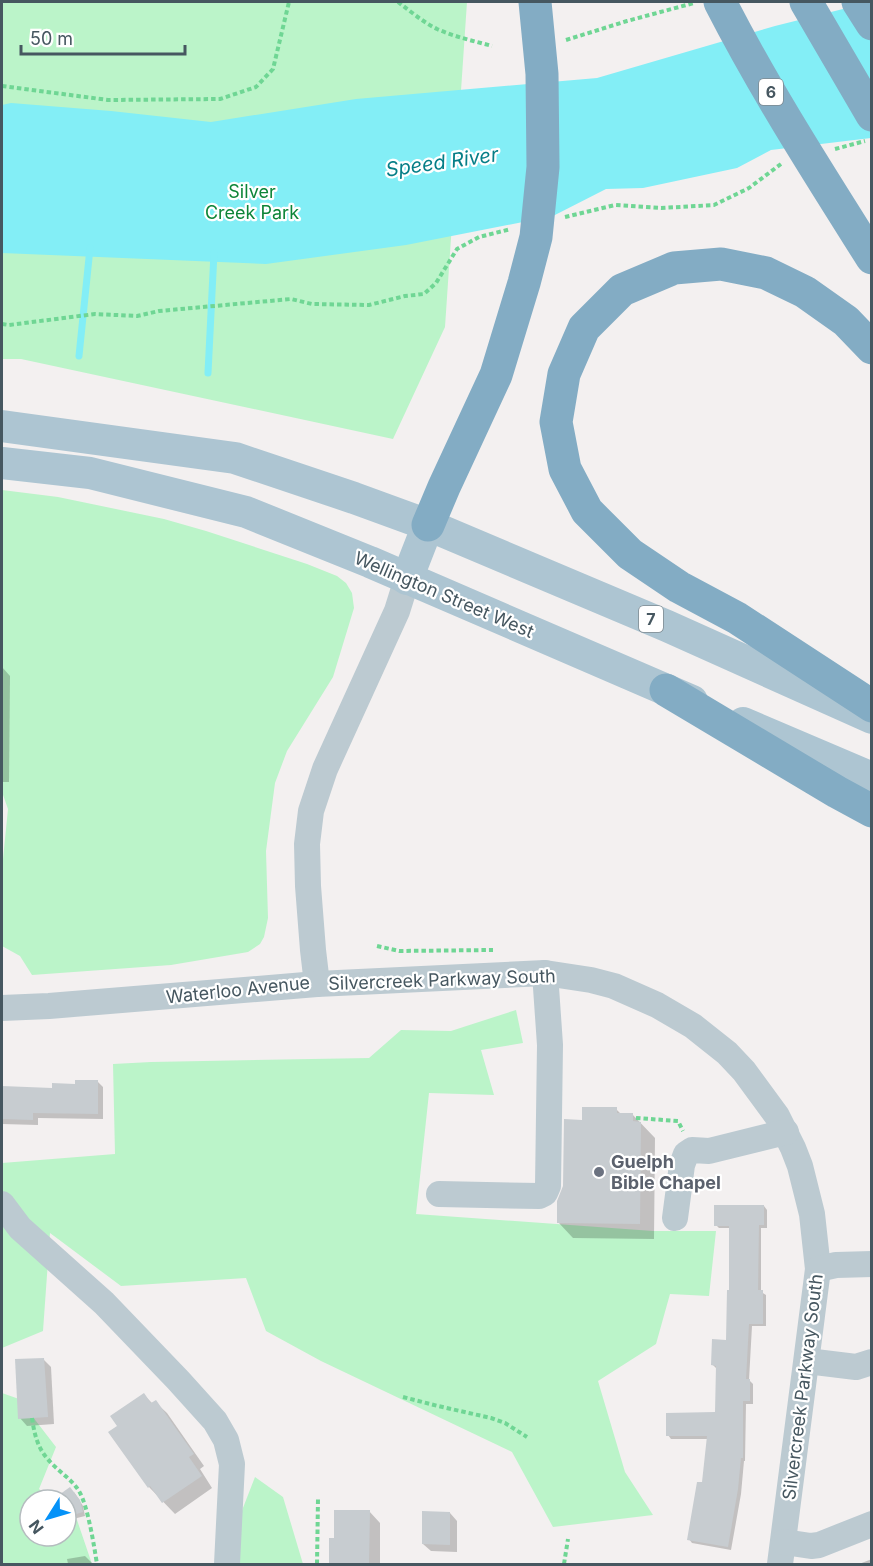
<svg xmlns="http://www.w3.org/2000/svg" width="873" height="1566" viewBox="0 0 873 1566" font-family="Inter,sans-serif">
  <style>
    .green { fill: #bbf4c9 }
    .water { fill: #83eef6 }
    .shadow { fill: #0003 }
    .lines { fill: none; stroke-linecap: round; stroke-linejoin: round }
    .stream { stroke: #83eef6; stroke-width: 7 }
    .building { fill: #c7ccd0 }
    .path { stroke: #6fd694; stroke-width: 4; stroke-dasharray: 4.5 3; stroke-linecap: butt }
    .minor { stroke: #bccad1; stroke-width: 26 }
    .major { stroke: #adc5d2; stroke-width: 32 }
    .highway { stroke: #83acc4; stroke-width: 33 }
    .worship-dot { fill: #6b7280; stroke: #fff; stroke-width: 2 }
    .labels { text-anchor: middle; stroke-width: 4.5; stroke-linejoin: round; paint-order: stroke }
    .shield { fill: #fff; stroke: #7e8990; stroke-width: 1.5 }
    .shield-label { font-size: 16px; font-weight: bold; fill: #465760 }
    .park-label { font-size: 18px; fill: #0d8538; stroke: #fff }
    .street-label { font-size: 18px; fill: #465760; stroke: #fff }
    .worship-label { font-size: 18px; font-weight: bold; fill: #5b616d; stroke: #fff; text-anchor: start }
    .water-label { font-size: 20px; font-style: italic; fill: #057e87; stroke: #fff }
  </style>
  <rect width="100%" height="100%" fill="#f3f0f0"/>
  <!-- green -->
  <g class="green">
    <polygon points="2,2 467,2 445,327 393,439 21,359 2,359"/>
    <polygon points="2,490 58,497 164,519 206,531 307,564 337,576 346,583 352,593 354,608 333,677 287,751 275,783 266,851 268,918 264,937 260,944 248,952 171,965 32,975 20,956 2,946 2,869 8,809 2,792"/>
    <polygon points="516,1010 523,1043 481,1050 494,1095 429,1093 416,1214 653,1231 716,1231 709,1296 670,1294 656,1344 598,1381 625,1472 653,1515 553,1527 512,1452 321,1361 266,1331 246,1278 121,1286 50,1233 43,1331 2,1348 2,1163 115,1154 113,1064 151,1062 369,1058 401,1030 451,1031"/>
    <polygon points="2,1393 19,1399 56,1447 39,1489 52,1500 30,1500 30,1536 66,1536 66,1511 77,1520 92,1564 2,1564"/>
    <polygon points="255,1477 283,1497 303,1564 217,1564 241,1513"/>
  </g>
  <!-- water -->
  <polygon class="water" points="871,2 871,138 771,150 737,168 643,188 606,189 553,216 406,245 266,264 2,253 2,105 11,103 111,111 211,122 356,99 597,78 775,26"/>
  <!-- shadow -->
  <g class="shadow">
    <polygon points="2,667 10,676 9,782 2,782"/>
    <polygon points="98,1082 103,1087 103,1119 38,1118 38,1125 2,1124 2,1087 54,1089"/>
    <polygon points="616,1109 621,1114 632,1114 655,1138 654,1239 573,1238 558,1222 583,1121"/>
    <polygon points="764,1206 767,1210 767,1228 761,1228 761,1292 766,1295 766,1326 752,1326 749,1380 753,1384 753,1404 746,1404 745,1461 744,1461 741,1494 731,1550 692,1543 689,1539 703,1484 708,1439 671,1439 668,1435 717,1414 716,1368 713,1365 728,1341 731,1292 730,1228 719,1228 716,1225"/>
    <polygon points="43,1359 51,1367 54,1424 27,1426 20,1418"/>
    <polygon points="144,1395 153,1404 155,1402 167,1413 204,1466 200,1469 212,1488 175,1514 149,1487 119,1426"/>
    <polygon points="74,1492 83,1506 85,1516 69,1520 66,1517 66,1500 60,1500"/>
    <polygon points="369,1511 380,1523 380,1564 330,1564 331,1539 335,1539"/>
    <polygon points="450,1513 457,1521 457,1552 431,1551 423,1544"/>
    <polygon points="85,1556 93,1564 68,1564 67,1559"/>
    <polygon points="872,1559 872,1564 859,1564"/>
  </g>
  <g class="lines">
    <!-- stream -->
    <g class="stream">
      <polyline points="79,356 90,248"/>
      <polyline points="208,373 214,253"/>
    </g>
  </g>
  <!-- building -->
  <g class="building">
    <polygon points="75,1080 98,1080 98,1114 33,1113 33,1120 2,1119 2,1086 52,1088 52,1083 75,1084"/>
    <polygon points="582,1107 617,1107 617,1113 633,1113 633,1121 641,1122 640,1224 557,1223 557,1201 563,1186 564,1119 582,1120"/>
    <polygon points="714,1205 764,1205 764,1225 759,1225 758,1290 763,1290 763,1324 749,1324 746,1379 750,1379 750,1401 743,1401 743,1458 741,1458 738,1489 728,1547 687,1540 697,1482 702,1482 707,1436 666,1436 666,1413 715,1412 716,1366 711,1365 712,1339 726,1340 727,1290 729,1290 729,1226 714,1226"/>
    <polygon points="44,1358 48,1417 18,1419 15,1359"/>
    <polygon points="144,1393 151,1403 156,1400 194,1454 189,1457 202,1476 162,1503 150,1486 148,1488 108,1432 117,1426 110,1416"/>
    <polygon points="70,1487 80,1500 83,1512 70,1516 66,1511 66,1500 59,1500 56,1497"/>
    <polygon points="334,1510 370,1510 369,1564 329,1564 329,1538 334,1538"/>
    <polygon points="422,1511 450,1512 450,1545 422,1544"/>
  </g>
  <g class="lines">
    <!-- path -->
    <g class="path">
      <path d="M398 2C410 11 423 22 437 29 455 37 474 41 492 46"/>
      <polyline points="566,40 627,21 694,3"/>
      <polyline points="2,86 108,100 220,99 256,87 273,69 289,2"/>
      <polyline points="835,149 865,141"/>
      <polyline points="565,217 615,205 661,208 714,205 749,188 781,164"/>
      <polyline points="2,324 9,325 95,314 137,316 159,311 291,299 312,304 369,305 405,296 424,294 436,283 457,249 479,237 511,229"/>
      <polyline points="377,946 399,951 493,950"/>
      <polyline points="636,1118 678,1121 683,1131"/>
      <polyline points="403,1397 438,1406 491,1418 505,1423 527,1437"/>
      <path d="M32 1418C34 1432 37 1446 46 1457 56 1470 71 1478 79 1491 88 1506 94 1546 97 1564"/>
      <polyline points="317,1564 318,1499"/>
      <polyline points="564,1564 568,1539"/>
    </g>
    <!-- minor -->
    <g class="minor">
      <polyline points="317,984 313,950 308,886 307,844 311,811 325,769 397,611 407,579"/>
      <polyline points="2,1008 49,1006 317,984 545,973 591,980 614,986 657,1005 693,1026 727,1053 744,1071 777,1116 793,1148 800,1166 812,1214 818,1269 780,1564"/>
      <polyline points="439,1194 539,1196 545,1193 548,1186 550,1045 545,973"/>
      <polyline points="2,1204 20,1228 104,1303 178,1380 215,1421 226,1440 232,1464 227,1564"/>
      <polyline points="675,1218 682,1165 686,1154 692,1150 709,1151 786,1132"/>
      <polyline points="818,1269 836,1265 872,1264"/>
      <polyline points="807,1361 856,1367 872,1362"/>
      <polyline points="784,1542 811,1546 819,1545 872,1524"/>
    </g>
    <!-- major -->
    <g class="major">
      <polyline points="2,426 235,458 354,498 428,525 667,626 872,718"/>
      <polyline points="2,463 90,473 246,512 370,562 692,701"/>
      <polyline points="407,579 428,525"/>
      <polyline points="743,723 872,778"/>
    </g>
    <!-- highway -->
    <g class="highway">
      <path d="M720 2C765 90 819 174 872 258"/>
      <polyline points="806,2 872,115"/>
      <polyline points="858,2 872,24"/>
      <polyline points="872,348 846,321 805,292 766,273 721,264 674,268 622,290 584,328 564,374 556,422 565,469 587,511 630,554 679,587 737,618 872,706"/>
      <polyline points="428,525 444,487 496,375 524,283 536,237 543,167 542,74 535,2"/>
      <polyline points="666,690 837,792 872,811"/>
    </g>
  </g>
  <!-- markers -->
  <circle class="worship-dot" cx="599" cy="1172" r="6"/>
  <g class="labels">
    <!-- shield labels -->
    <g class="shield">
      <rect x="759" y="79" width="24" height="26" rx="4.5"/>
      <rect x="639" y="606" width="24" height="26" rx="4.5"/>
    </g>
    <g class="shield-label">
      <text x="771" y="98">6</text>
      <text x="651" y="625">7</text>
    </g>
    <!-- park labels -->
    <g class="park-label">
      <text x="252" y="198">Silver<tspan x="252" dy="21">Creek Park</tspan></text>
    </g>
    <!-- street labels -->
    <g class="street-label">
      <text transform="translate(444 595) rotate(23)" y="6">Wellington Street West</text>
      <text transform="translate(442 980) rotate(-2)" y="6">Silvercreek Parkway South</text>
      <text transform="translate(238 990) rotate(-6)" y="6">Waterloo Avenue</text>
      <text transform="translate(803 1387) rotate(-83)" y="6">Silvercreek Parkway South</text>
    </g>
    <!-- worship labels -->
    <g class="worship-label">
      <text x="611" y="1168">Guelph<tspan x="611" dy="21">Bible Chapel</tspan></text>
    </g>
    <!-- water labels -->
    <g class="water-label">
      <text transform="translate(442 162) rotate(-8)" y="7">Speed River</text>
    </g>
  </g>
  <!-- border -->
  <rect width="873" height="1566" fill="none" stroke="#465760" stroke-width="6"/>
  <!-- north arrow -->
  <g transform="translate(48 1518) rotate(233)"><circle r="28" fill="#ffffff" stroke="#b5bcbf" stroke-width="1.5"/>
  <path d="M0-4.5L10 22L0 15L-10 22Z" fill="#0592f8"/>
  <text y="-9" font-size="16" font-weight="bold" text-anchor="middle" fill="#465760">N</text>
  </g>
  <!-- scale -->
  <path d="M21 45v9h164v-9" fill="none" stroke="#465760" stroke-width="3"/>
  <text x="30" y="45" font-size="18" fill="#465760" stroke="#ffffff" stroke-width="4.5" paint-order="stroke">50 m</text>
</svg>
